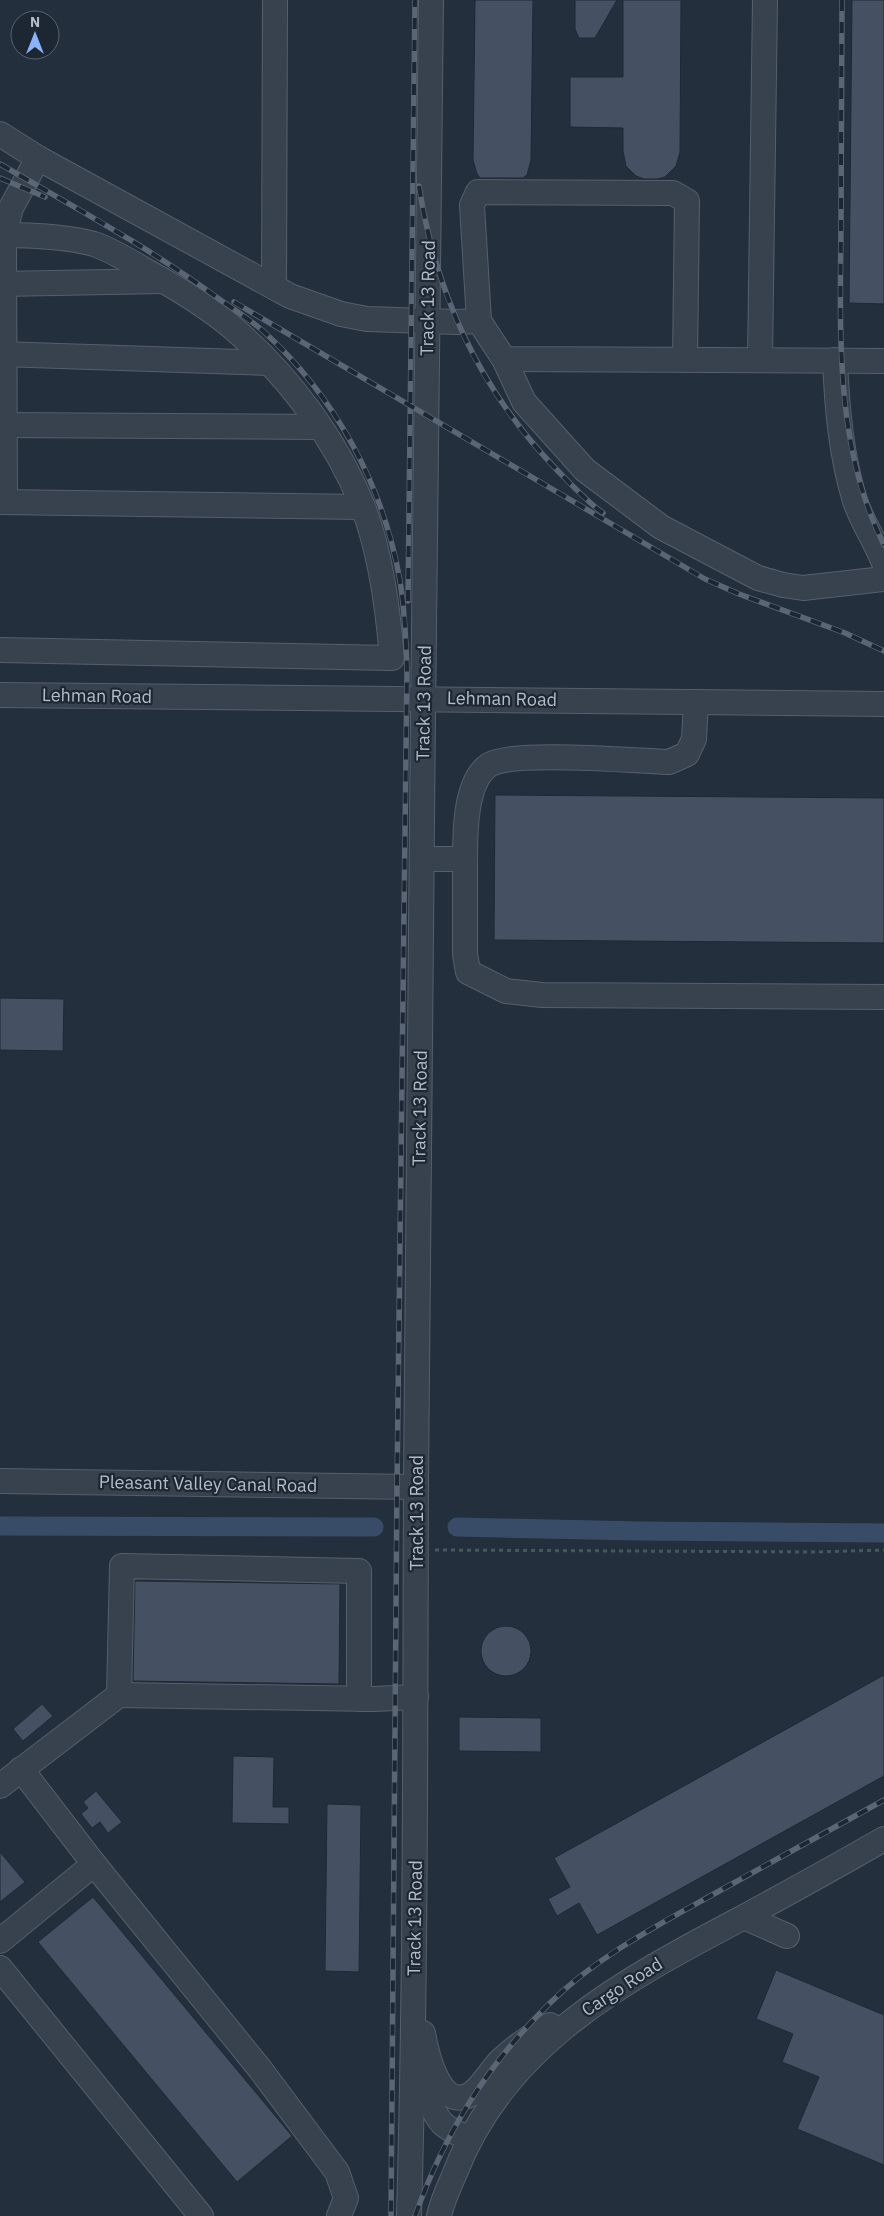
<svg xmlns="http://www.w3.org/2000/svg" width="884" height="2216" viewBox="0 0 884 2216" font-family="'IBM Plex Sans',sans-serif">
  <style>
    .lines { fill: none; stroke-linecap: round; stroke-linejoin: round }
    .canal { stroke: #394c67; stroke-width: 19 }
    .building { fill: #455162; stroke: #1f2835 }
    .minor-casing { stroke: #565f6c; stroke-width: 26 }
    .path { stroke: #44595c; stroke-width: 3; stroke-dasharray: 4 4; stroke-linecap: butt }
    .minor { stroke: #38414e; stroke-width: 24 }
    .rail-casing { stroke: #5a6575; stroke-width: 5.5 }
    .rail { stroke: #1d2633; stroke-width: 4; stroke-dasharray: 11; stroke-linecap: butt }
    .labels { text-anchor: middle; stroke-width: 4.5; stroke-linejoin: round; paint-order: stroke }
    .street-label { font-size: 18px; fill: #b4bcc9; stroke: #1d2633 }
  </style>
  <rect width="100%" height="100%" fill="#242f3e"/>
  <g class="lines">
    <!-- canal -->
    <g class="canal">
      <polyline points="0,1526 374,1527"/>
      <polyline points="457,1527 638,1531 884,1533"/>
    </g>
  </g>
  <!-- building -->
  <g class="building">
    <polygon points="475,0 533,0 531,160 527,175 523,178 480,178 477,174 473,160"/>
    <polygon points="575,0 617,0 595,38 579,38 575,29"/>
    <polygon points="623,0 681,0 680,152 676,166 665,177 657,179 644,179 636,176 626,166 623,151 623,128 570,127 570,77 623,77"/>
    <polygon points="852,0 884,0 884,304 849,303"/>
    <polygon points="495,795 884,798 884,943 494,940"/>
    <polygon points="0,998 64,999 63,1051 0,1050"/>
    <polygon points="135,1581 340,1584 339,1684 133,1681"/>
    <circle cx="506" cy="1651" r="25"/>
    <polygon points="884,1675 884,1776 597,1935 579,1903 557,1916 548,1899 570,1887 554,1858"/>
    <polygon points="42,1704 53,1716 23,1741 13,1729"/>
    <polygon points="459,1717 541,1718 541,1752 459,1751"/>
    <polygon points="233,1756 274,1757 273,1807 289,1807 289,1824 232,1823"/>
    <polygon points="96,1791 122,1822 108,1833 100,1822 92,1828 81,1814 88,1808 83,1802"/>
    <polygon points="327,1804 361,1805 359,1972 325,1971"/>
    <polygon points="0,1852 25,1882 0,1902"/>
    <polygon points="93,1897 292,2136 237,2182 38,1942"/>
    <polygon points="776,1970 884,2015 884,2165 797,2129 819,2077 782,2062 793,2034 756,2019"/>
  </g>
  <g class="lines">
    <!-- minor casing -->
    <g class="minor-casing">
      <g id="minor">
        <polyline points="0,134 38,158 290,296 341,314 367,319 457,322 479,321 504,359 884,361"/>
        <path d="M0 235C30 235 65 236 94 244 112 250 131 262 148 272 177 288 207 306 233 328 288 375 336 439 363 507 381 553 388 609 392 658L0 650"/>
        <polyline points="0,284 163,281"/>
        <polyline points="274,287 275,0"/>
        <polyline points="479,321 472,205 478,192 673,193 687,201 685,360"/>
        <polyline points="0,354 269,363"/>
        <polyline points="504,359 524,402 585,470 661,527 758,578 783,585 803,588 884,579"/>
        <polyline points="760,360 765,0"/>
        <path d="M835 360C837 408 841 455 855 501 862 522 876 542 884 563"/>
        <polyline points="0,425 319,427"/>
        <polyline points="0,502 363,507"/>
        <polyline points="5,502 4,235 11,208 38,158"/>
        <polyline points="0,695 884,704"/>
        <polyline points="423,859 465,859 465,954 468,972 506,991 542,995 884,997"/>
        <path d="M465 859C465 833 465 781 489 765 513 750 635 761 669 762L687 754 694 739 696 702"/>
        <polyline points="0,1481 416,1487"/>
        <polyline points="359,1699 359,1571 122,1566 119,1695 374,1699 416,1697"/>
        <polyline points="0,1786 119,1695"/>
        <polyline points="94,1864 260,2069 337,2172 346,2198 339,2216"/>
        <polyline points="744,1917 787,1936"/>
        <polyline points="0,1941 94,1864 21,1769"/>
        <polyline points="0,1968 201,2216"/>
        <path d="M423 2033C426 2051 439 2111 469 2095 480 2090 491 2070 500 2061 515 2047 532 2035 550 2025"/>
        <path d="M424 2067C427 2085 429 2109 442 2123 449 2130 461 2135 469 2139"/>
        <path d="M409 2216C416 1971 415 1726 416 1481 420 987 425 494 431 0"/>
        <path d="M439 2216C442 2201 449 2187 455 2173 505 2043 625 1980 742 1918 790 1892 837 1866 884 1839"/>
      </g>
    </g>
    <!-- path -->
    <polyline class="path" points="435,1550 815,1552 884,1550"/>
    <!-- minor -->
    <use href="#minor" class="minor"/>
    <!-- rail casing -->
    <g class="rail-casing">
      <g id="rail">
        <path d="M842 0C841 76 841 152 841 228 840 335 835 447 884 545"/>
        <path d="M0 164C74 207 150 248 219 299 233 309 249 319 262 330 335 396 383 484 400 581 405 611 406 641 407 671L397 1486 391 2216"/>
        <polyline points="0,178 45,197"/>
        <path d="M419 186C436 295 479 389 556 469 571 484 586 501 603 513"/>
        <polyline points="234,302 705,579 739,594 845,633 884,651"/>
        <polyline points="408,601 415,0"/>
        <path d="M415 2216C445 2133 486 2066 549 2004 595 1958 656 1926 712 1895 769 1863 827 1832 884 1800"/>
      </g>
    </g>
    <!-- rail -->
    <use href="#rail" class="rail"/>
  </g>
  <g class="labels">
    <!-- street labels -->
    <g class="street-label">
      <text transform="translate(428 298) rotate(-89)" y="6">Track 13 Road</text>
      <text transform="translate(97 696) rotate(1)" y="6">Lehman Road</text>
      <text transform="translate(502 699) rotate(1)" y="6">Lehman Road</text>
      <text transform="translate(424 703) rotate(-89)" y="6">Track 13 Road</text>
      <text transform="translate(420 1108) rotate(-89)" y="6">Track 13 Road</text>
      <text transform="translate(208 1484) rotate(1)" y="6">Pleasant Valley Canal Road</text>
      <text transform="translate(417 1513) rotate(-90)" y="6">Track 13 Road</text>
      <text transform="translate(415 1918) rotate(-89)" y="6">Track 13 Road</text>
      <text transform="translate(622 1987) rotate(-33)" y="6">Cargo Road</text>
    </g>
  </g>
  <!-- north arrow -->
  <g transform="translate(35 35)"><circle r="24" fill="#1d2633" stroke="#59626f"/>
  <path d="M0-4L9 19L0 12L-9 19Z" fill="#8ab4f8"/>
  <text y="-8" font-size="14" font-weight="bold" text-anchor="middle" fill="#b4bcc9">N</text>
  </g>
</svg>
